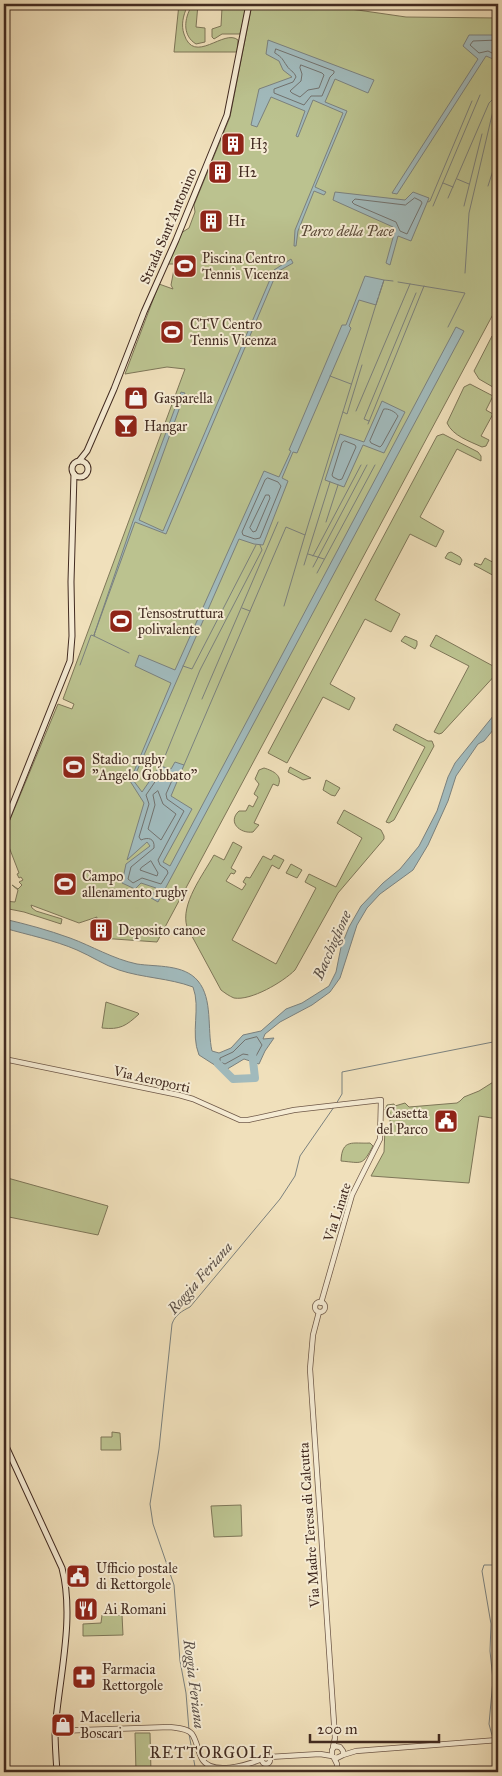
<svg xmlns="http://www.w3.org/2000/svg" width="502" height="1776" viewBox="0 0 502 1776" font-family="'IM FELL Great Primer',serif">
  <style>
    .green { fill: #bbc28f; stroke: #7e7658 }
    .water { fill: #a1babc; stroke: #7b817e }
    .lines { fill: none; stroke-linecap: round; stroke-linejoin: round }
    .shore { stroke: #72726e; stroke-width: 1 }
    .stream { stroke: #7b817e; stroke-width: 1 }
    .river { stroke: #a1babc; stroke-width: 8 }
    .tertiary-casing { stroke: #6e5848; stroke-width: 6 }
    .secondary-casing { stroke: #422b21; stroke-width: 7 }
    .tertiary { stroke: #f5ebd3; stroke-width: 4.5 }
    .secondary { stroke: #f5ebd3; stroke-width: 5 }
    .labels { text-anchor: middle; stroke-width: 4; stroke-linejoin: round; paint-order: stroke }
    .poi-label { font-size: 14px; fill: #422b21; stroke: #f5ebd3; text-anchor: start }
    .street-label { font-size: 14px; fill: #422b21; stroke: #f5ebd3 }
    .park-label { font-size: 14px; font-style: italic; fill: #5a4937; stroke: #f5ebd3 }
    .water-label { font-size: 15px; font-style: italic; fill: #5a4f48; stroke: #f5ebd3 }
    .quarter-label { font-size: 16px; letter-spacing: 1px; fill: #422b21; stroke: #f5ebd3 }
  </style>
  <rect width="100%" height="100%" fill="#f0e0bb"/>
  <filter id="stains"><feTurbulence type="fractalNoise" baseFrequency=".004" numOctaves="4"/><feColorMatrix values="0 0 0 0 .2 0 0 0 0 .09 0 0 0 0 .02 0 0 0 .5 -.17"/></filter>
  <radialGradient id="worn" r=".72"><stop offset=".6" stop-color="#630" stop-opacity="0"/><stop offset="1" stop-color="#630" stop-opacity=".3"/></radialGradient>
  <!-- green -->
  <g class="green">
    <path d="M179 4H198L196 27 205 28V42L196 44C183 36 184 21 190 9L187 7C183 16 181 25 184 34 194 66 224 28 238 40L237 52H174Z"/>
    <polygon points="219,4 247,4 240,34 222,34 214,39 212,37 212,29 221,26 222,8"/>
    <polygon points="252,4 316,4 406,17 498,18 498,305 157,942 100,938 93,936 97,917 79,923 31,905 32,908 36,911 62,919 61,924 24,912 4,908 4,901 15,902 18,890 12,885 18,889 22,885 19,882 23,880 21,877 19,878 17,874 19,873 4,834 58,704 72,709 74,704 63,699 185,369 167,367 125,374 159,284 173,289 171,285 175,264 168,264 181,233 189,228 195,212 194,205 230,117"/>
    <polygon points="498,335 498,390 479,379 474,371 492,336 496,338"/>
    <path d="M470 384 493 396 486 410 493 414 481 436 489 440 486 446 482 447C469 441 453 436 447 423L464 387Z"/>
    <polygon points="443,434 478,452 481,456 481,461 457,449 420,517 444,531 436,547 410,534 375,600 400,614 391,632 365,619 330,684 355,698 349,710 323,697 287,763 268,753 437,436"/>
    <polygon points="451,552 460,557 462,560 460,565 445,558 448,553"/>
    <polygon points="485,558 498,565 498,578 474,565 475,563 481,565"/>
    <polygon points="436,635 493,666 498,657 498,672 442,733 439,734 434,732 469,666 430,646"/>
    <polygon points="405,636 417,641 417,645 415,649 401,641"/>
    <polygon points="396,724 428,741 432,741 434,746 394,820 389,823 386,822 425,747 393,730"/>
    <polygon points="290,767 311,778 303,780 288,772"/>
    <path d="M264 768C274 771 283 776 278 786L273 784 254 823 259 825 253 832C240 834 227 822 239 811H246L249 805 253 807 258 797 254 794 259 784 255 779 259 770Z"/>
    <polygon points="326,780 340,788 335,796 331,795 323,790"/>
    <path d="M344 810 381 830 384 836V839L338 893 295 970C283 982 251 1001 234 998 229 996 225 993 221 990L187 927C180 904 203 875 214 855L224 860 233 842 242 847 231 868 236 871 234 874 231 873 226 881 242 890 246 884 243 882 246 877 250 878 263 856 271 860 274 855 284 860 279 869 272 865 232 940 276 964 316 888 305 882 309 874 336 887 362 838 337 823Z"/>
    <polygon points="291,864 302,870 297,878 286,873"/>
    <path d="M106 1002 138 1013 139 1014C126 1026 120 1030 102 1028Z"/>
    <polygon points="498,1079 498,1119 479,1116 469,1183 371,1176 384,1152 385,1128 390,1126 390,1112 385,1110 387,1105 394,1104 395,1106 405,1103 409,1107 457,1103 460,1101 464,1097 479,1091"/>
    <path d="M370 1143 373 1146C362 1166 363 1163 341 1161 342 1138 353 1144 370 1143Z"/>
    <polygon points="4,1177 108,1206 98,1235 4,1216"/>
    <polygon points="112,1432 120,1433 121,1450 101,1450 101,1437 112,1437"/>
    <polygon points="241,1505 242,1536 214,1537 211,1506"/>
    <polygon points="102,1615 122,1615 123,1635 83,1636 83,1624 101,1623"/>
    <polygon points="135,1733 150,1733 151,1772 136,1772"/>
  </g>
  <!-- water -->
  <g class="water">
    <polygon points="469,35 498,35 498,61 486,56 397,194 392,193 478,59 463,46"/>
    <polygon points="268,40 374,80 368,93 335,79 325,102 347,111 315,187 326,192 324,195 314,191 298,231 296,246 294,246 295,230 343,113 313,100 298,137 296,136 305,111 271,97 257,127 251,125 259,89 292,77 283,70 279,61 266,54"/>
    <polygon points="335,192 405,200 413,192 429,198 411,241 398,236 390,265 386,263 394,234 393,227 333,200"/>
    <polygon points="183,258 190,259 188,275 181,274"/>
    <polygon points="291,259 293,263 277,272 166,534 135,522 94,635 133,521 181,392 185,393 139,520 163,531 274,270"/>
    <polygon points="365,276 384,280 376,305 359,300 349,326 351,328 297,453 293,452 282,478 288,481 263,545 254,544 239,539 133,780 142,792 160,766 171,769 175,762 184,765 171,796 192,809 163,862 170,866 456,327 464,331 158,902 151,898 156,888 141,883 135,889 122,883 126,864 150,846 147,842 127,860 144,803 130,781 171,683 135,666 139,655 175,670 264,471 279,477 291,451 289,450 342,325 346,325"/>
    <polygon points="382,401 405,412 384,453 363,445 344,487 325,480 340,434 364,442"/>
    <path d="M498 710V724L484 741 478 744 456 776 448 801 428 845 413 870 380 894 367 908 357 925 340 978 330 992 312 1005 280 1022 265 1034 263 1039 274 1038 265 1051 259 1064 244 1059 224 1071 199 1055C190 1033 201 1008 193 987 169 978 143 978 119 970 104 965 91 956 77 950 54 940 28 935 4 928V919C26 924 48 930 70 938 92 946 113 959 137 964 157 967 184 964 198 981 213 999 207 1029 212 1051L219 1053 231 1048 243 1035 261 1031 286 1009 302 1003 329 986 336 972 341 947 349 927 361 906 383 883 400 869 419 846 437 811 448 777 455 763Z"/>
  </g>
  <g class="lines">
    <!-- shore -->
    <g class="shore">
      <polyline points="498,40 473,41 470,45 479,53 488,51 498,56"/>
      <path d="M276 49 334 71V73L330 77 322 96H311L304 105 274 93V89L293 82 296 77C294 71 290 71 287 66 282 59 283 58 275 53Z"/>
      <polygon points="301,65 322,73 324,75 319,88 308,90 300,97 292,93 290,91 301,81 302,74 300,68"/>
      <polygon points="415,198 421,201 422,203 407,234 400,231 396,222 354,204 352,202 355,199 405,205"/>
      <path d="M384 409C388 408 396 412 398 416L382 445 380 447 371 443 370 441Z"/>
      <polygon points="345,441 355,445 356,447 342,479 339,480 333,477 332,475 342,443"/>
      <polygon points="268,478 278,482 281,486 260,538 255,539 243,535 242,532 265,480"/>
      <polygon points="266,495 269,495 270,498 256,531 253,532 250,528"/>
      <path d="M163 772 174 776 166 794 167 799 184 811 158 860 160 865 167 870 168 873 161 884 142 878 133 883 128 879 131 867 154 848C155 838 148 837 141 840L139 837 149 804 146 795 161 773Z"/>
      <polygon points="158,791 163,804 176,814 161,840 148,829 155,805 153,795"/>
      <polygon points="151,861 158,873 157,876 140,870 141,868"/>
      <polygon points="257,1037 262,1045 256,1056 243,1054 225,1064 220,1062 220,1058 233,1052 245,1040"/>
    </g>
    <!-- stream -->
    <g class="stream">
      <polyline points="4,4 6,5 4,14"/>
      <polyline points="457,179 469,184"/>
      <polyline points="443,183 453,187"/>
      <polyline points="488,186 498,155"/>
      <polyline points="448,198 489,103 494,98 498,99"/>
      <polyline points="495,200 498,189"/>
      <polyline points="428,202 430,201 472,101"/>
      <polyline points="433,206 480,95"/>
      <polyline points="464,206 482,134"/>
      <polyline points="465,273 469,213 496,98"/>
      <polyline points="398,282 465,293 448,327"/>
      <polyline points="379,295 384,280 393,281"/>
      <polyline points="330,376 351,384"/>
      <polyline points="356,411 410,284"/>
      <polyline points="343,412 347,414 362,365"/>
      <polyline points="369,421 364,419 416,293"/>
      <polyline points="368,424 424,286"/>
      <polyline points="326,522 338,485"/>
      <polyline points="308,554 324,559"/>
      <polyline points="313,556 361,465"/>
      <polyline points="304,565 330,482"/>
      <polyline points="313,567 367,465"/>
      <polyline points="317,573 375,465"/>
      <polyline points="284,606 305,535"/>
      <polyline points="242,608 250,611"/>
      <polyline points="94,636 129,653"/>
      <polyline points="80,665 91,635 94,636 95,635"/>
      <polyline points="183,666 192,669 256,545"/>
      <polyline points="202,699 278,522"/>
      <polyline points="184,765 286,527 305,535 378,298"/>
      <polyline points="161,766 200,670 262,550 260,545"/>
      <polyline points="336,1104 342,1094 342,1072 498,1041"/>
      <path d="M498 1460C492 1479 489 1504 498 1522"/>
      <path d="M189 1730 186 1693 180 1661 174 1585 153 1524 150 1504 159 1449 172 1324C175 1315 182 1311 190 1307L280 1199 295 1176 300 1156 334 1107"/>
      <polyline points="189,1734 196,1772"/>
      <polyline points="493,1739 489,1724 493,1680 490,1651 491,1624 482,1571 484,1565 498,1565"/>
    </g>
    <!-- river -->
    <polyline class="river" points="218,1064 233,1079 255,1078 252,1052"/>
    <!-- tertiary casing -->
    <g class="tertiary-casing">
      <g id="tertiary">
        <polyline points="4,1059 179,1095 193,1099 240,1120 248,1120 294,1110 381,1100 380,1139 352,1195 321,1303"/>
        <circle cx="320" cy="1307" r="5"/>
        <polyline points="319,1312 313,1335 310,1369 335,1738 333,1747"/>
        <path d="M55 1731 170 1727C177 1728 187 1728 192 1734 197 1741 198 1752 202 1759 212 1776 247 1765 262 1759"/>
        <polyline points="343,1755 343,1751 340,1747 335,1746 332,1750 332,1756 337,1758 343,1755 356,1751 498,1740"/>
        <circle cx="266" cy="1760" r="4"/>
        <polyline points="269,1757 320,1754 332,1756"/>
        <polyline points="334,1758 337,1764 337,1772"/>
      </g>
    </g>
    <!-- secondary casing -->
    <g class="secondary-casing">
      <g id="secondary">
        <circle cx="80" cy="469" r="8"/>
        <polyline points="79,461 87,451 114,389 144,312 176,240 227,115 249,4"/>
        <polyline points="4,826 70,661 72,636 71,582 74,474"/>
        <path d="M4 1442 62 1568C75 1618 59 1678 55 1730 55 1744 56 1758 57 1772"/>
      </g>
    </g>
    <!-- tertiary -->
    <use href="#tertiary" class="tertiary"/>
    <!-- secondary -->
    <use href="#secondary" class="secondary"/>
  </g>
  <!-- icons -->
  <defs>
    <g id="building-square" transform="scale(1.25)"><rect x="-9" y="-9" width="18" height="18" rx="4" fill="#8f2418" stroke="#f5ebd3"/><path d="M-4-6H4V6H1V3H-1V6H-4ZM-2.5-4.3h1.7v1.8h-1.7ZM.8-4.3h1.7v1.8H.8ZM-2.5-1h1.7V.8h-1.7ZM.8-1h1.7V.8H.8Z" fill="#fff"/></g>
    <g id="stadium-square" transform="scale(1.25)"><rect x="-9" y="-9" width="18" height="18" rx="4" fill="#8f2418" stroke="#f5ebd3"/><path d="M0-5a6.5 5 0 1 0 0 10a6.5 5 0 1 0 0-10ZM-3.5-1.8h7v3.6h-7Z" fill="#fff"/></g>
    <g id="shop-square" transform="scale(1.25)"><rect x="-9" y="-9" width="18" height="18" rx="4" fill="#8f2418" stroke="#f5ebd3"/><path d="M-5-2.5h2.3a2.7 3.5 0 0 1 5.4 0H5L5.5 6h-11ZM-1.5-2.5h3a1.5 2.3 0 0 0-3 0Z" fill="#fff"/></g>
    <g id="bar-square" transform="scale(1.25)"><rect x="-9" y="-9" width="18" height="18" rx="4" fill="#8f2418" stroke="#f5ebd3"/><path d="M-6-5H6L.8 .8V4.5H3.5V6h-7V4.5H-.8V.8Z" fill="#fff"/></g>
    <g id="civic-square" transform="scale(1.25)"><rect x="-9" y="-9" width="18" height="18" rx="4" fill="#8f2418" stroke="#f5ebd3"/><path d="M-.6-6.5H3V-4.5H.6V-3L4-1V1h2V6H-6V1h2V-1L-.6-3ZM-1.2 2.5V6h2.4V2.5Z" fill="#fff"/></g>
    <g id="restaurant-square" transform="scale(1.25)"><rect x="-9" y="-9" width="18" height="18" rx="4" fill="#8f2418" stroke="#f5ebd3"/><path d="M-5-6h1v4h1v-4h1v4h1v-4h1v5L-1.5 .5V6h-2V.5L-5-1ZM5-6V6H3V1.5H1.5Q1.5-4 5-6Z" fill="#fff"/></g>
    <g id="pharmacy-square" transform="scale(1.25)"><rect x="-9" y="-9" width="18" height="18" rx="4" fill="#8f2418" stroke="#f5ebd3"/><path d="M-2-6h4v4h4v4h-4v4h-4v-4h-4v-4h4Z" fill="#fff"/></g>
  </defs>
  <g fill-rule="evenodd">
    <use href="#building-square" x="233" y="144"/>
    <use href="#building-square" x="220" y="172"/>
    <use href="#building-square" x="211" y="221"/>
    <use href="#stadium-square" x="185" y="266"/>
    <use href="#stadium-square" x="172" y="332"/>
    <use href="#shop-square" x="136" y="398"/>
    <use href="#bar-square" x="126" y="426"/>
    <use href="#stadium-square" x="121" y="621"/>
    <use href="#stadium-square" x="74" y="767"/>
    <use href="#stadium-square" x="65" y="884"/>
    <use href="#building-square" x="101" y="930"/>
    <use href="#civic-square" x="446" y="1121"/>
    <use href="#civic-square" x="78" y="1576"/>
    <use href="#restaurant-square" x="86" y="1609"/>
    <use href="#pharmacy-square" x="84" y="1677"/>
    <use href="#shop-square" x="63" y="1725"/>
  </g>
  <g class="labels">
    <!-- poi labels -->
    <g class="poi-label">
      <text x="250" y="149">H3</text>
      <text x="238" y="177">H2</text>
      <text x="228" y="226">H1</text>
      <text x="202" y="263">Piscina Centro<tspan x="202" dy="16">Tennis Vicenza</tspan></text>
      <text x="190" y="329">CTV Centro<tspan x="190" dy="16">Tennis Vicenza</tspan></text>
      <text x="154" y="403">Gasparella</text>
      <text x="144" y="431">Hangar</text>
      <text x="138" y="618">Tensostruttura<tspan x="138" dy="16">polivalente</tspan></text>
      <text x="92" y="764">Stadio rugby<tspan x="92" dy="16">"Angelo Gobbato"</tspan></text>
      <text x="82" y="881">Campo<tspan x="82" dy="16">allenamento rugby</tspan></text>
      <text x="118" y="935">Deposito canoe</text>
      <text x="428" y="1118" text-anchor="end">Casetta<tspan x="428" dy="16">del Parco</tspan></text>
      <text x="96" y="1573">Ufficio postale<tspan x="96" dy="16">di Rettorgole</tspan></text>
      <text x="104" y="1614">Ai Romani</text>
      <text x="102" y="1674">Farmacia<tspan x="102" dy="16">Rettorgole</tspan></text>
      <text x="80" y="1722">Macelleria<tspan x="80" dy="16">Boscari</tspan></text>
    </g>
    <!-- street labels -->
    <g class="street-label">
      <text transform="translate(168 226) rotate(-67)" y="5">Strada Sant'Antonino</text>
      <text transform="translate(152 1079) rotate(13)" y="5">Via Aeroporti</text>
      <text transform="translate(337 1212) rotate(-72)" y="5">Via Linate</text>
      <text transform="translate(309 1525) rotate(-94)" y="5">Via Madre Teresa di Calcutta</text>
    </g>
    <!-- park labels -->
    <g class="park-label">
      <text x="347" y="236">Parco della Pace</text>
    </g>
    <!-- water labels -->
    <g class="water-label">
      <text transform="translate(332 945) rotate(-66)" y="5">Bacchiglione</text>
      <text transform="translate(200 1278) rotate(-49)" y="5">Roggia Feriana</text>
      <text transform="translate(194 1684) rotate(83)" y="5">Roggia Feriana</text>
    </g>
    <!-- quarter labels -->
    <g class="quarter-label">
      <text x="212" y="1758">RETTORGOLE</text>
    </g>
  </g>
  <!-- margin -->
  <rect width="502" height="1776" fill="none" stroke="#f0e0bb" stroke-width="20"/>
  <rect x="5" y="5" width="492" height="1766" fill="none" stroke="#422b21" stroke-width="2.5"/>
  <rect x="10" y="10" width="482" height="1756" fill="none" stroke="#422b21"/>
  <!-- scale -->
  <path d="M310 1734v8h129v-8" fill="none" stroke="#422b21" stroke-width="2.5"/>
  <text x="317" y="1734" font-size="15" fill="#422b21" stroke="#f5ebd3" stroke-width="4" paint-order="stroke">200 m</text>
  <rect width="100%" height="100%" filter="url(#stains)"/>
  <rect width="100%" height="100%" fill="url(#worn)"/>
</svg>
